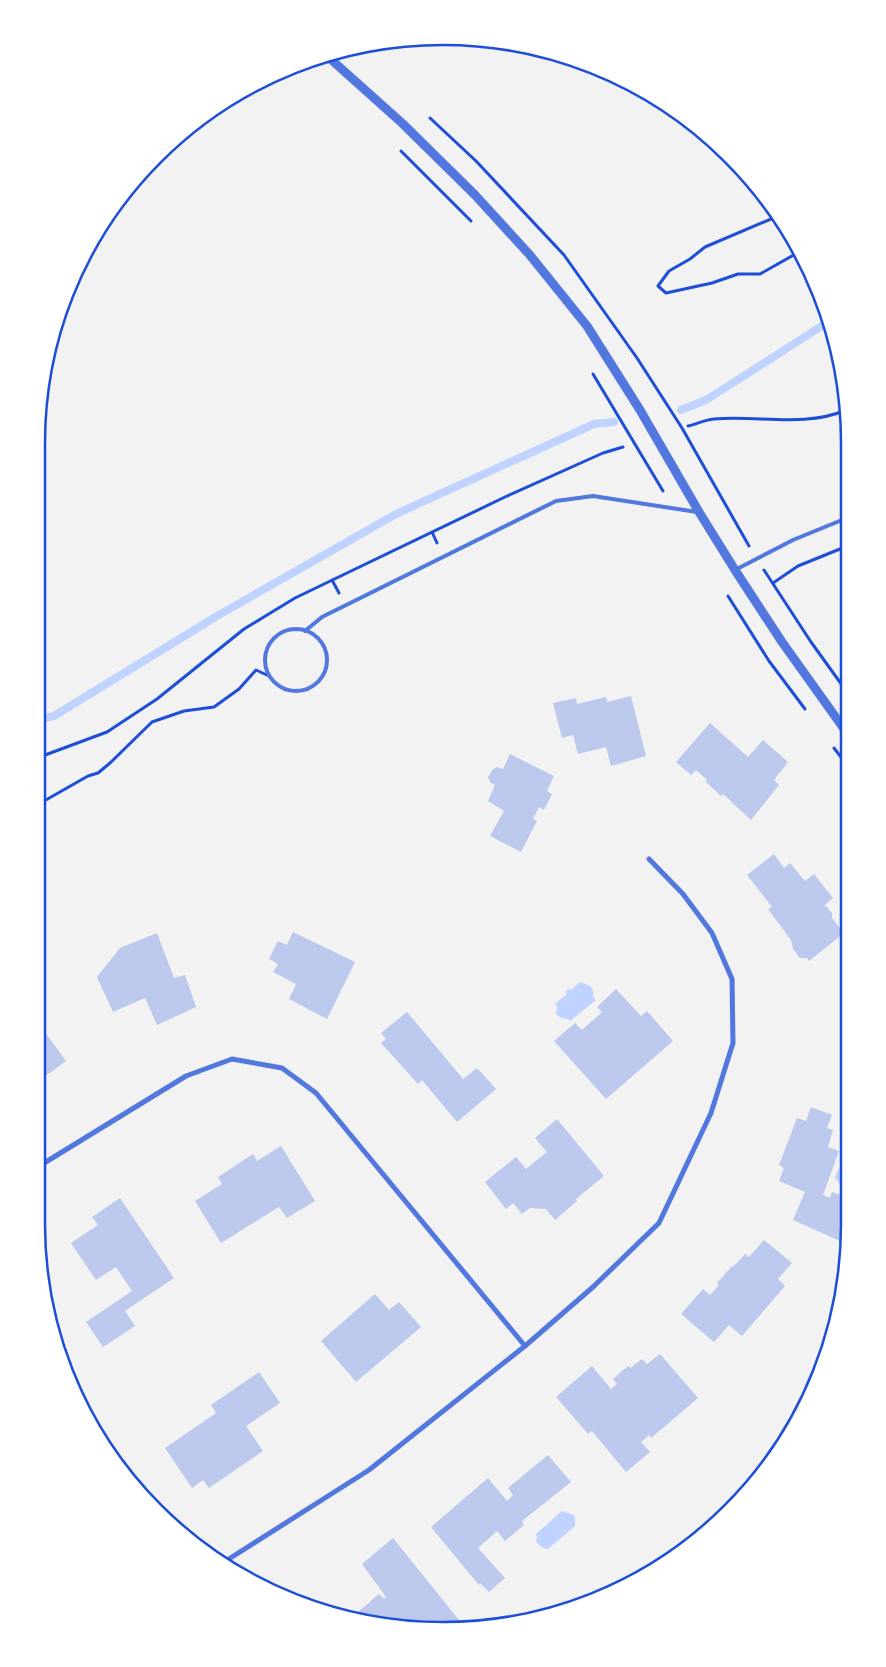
<svg xmlns="http://www.w3.org/2000/svg" width="886" height="1667" viewBox="0 0 886 1667" font-family="'Noto Serif',serif">
  <style>
    .water { fill: #bfd3fe }
    .lines { fill: none; stroke-linecap: round; stroke-linejoin: round }
    .stream { stroke: #bfd3fe; stroke-width: 8 }
    .building { fill: #bdc9ec }
    .path { stroke: #1d4ed8; stroke-width: 3 }
    .service { stroke: #5277de; stroke-width: 4 }
    .minor { stroke: #5277de; stroke-width: 5 }
    .tertiary { stroke: #5277de; stroke-width: 9 }
    .rim { fill: none; stroke: #1d4ed8; stroke-width: 2.5 }
  </style>
  <rect width="100%" height="100%" fill="#f2f2f2"/>
  <!-- water -->
  <g class="water">
    <path d="M580 982C588 985 595 986 593 997L596 1000 570 1021 568 1019 561 1018 556 1014 557 1006 555 1004 567 994 565 992 569 989 571 990Z"/>
    <polygon points="849,1155 849,1186 842,1186 835,1178 837,1172"/>
    <polygon points="562,1511 574,1515 575,1518 575,1526 548,1549 543,1548 536,1542 537,1537 536,1534"/>
  </g>
  <g class="lines">
    <!-- stream -->
    <g class="stream">
      <polyline points="681,410 706,400 828,322"/>
      <polyline points="37,720 54,716 217,616 396,514 594,424 614,422"/>
    </g>
  </g>
  <!-- building -->
  <g class="building">
    <polygon points="631,696 646,756 611,766 606,747 578,754 573,735 562,738 553,703 576,698 577,704 606,697 607,702"/>
    <polygon points="710,723 748,757 763,740 788,762 774,780 779,785 751,820 723,794 721,796 706,782 707,780 696,770 691,775 676,762"/>
    <polygon points="510,754 554,776 547,791 552,794 544,810 539,807 533,819 537,821 521,852 490,836 504,811 488,801 495,785 491,783 488,777 493,769 497,767 503,769"/>
    <polygon points="774,854 784,868 790,863 805,881 814,874 833,898 824,906 827,907 832,913 832,918 844,933 809,961 807,958 800,958 793,949 791,940 768,909 772,907 747,875"/>
    <polygon points="293,932 355,962 327,1019 289,999 296,984 273,972 278,964 269,959 278,941 287,945"/>
    <polygon points="157,933 174,978 185,975 196,1007 157,1025 145,998 113,1012 97,977 120,948"/>
    <polygon points="616,989 641,1016 647,1011 673,1041 606,1099 554,1041 575,1023 582,1030 602,1012 597,1007"/>
    <polygon points="407,1012 463,1079 477,1068 496,1089 457,1122 422,1080 418,1084 381,1043 386,1039 381,1033"/>
    <polygon points="36,1020 66,1061 36,1083"/>
    <polygon points="811,1107 832,1115 827,1128 833,1130 828,1147 839,1151 823,1195 830,1198 832,1192 849,1198 849,1245 793,1220 805,1192 779,1181 784,1168 779,1165 797,1118 806,1121"/>
    <polygon points="557,1119 604,1176 576,1199 577,1201 555,1220 546,1209 530,1208 522,1214 513,1203 506,1209 485,1182 516,1157 526,1169 547,1152 535,1138"/>
    <polygon points="281,1146 315,1201 287,1218 279,1207 221,1243 195,1201 222,1184 218,1177 253,1154 257,1161"/>
    <polygon points="120,1198 174,1278 125,1311 135,1326 103,1347 86,1322 132,1291 116,1267 96,1280 71,1243 98,1225 92,1217"/>
    <polygon points="764,1240 792,1263 778,1279 785,1286 742,1336 729,1325 714,1342 681,1314 703,1289 710,1295 719,1285 717,1283 732,1266 733,1267 745,1254 749,1257"/>
    <polygon points="375,1294 389,1310 399,1302 421,1327 356,1382 321,1341"/>
    <polygon points="660,1354 698,1398 651,1438 649,1435 641,1442 650,1452 626,1472 592,1431 588,1434 556,1397 592,1366 611,1389 617,1384 613,1379 628,1366 630,1368 642,1359 647,1364"/>
    <polygon points="259,1372 280,1403 246,1426 263,1451 209,1488 203,1480 192,1488 165,1448 216,1413 211,1405"/>
    <polygon points="548,1455 571,1482 522,1521 524,1525 505,1541 497,1531 478,1548 505,1578 489,1592 480,1583 479,1585 431,1527 488,1478 507,1501 513,1495 508,1488"/>
    <polygon points="393,1538 467,1630 351,1618 379,1594 384,1599 386,1597 362,1564"/>
  </g>
  <g class="lines">
    <!-- path -->
    <g class="path">
      <polyline points="430,118 476,161 564,255 637,358 682,428 749,546"/>
      <polyline points="401,151 471,221"/>
      <polyline points="778,216 705,247 690,259 669,271 658,286 666,293 712,283 738,274 760,274 799,252"/>
      <polyline points="593,374 663,491"/>
      <path d="M688 426C696 424 705 420 714 419 758 415 804 428 846 410"/>
      <polyline points="432,532 437,543"/>
      <polyline points="764,570 811,642 847,692"/>
      <polyline points="332,580 339,593"/>
      <polyline points="773,583 798,566 840,549 847,549"/>
      <polyline points="728,596 769,661 805,709"/>
      <polyline points="834,748 847,765"/>
      <polyline points="37,758 107,732 157,699 244,629 295,598 505,497 603,453 623,447"/>
      <polyline points="37,805 88,776 98,773 110,763 152,722 184,711 214,707 239,689 256,670 269,676"/>
    </g>
    <!-- service -->
    <g class="service">
      <polyline points="735,570 793,540 842,520 847,520"/>
      <circle cx="296" cy="660" r="31"/>
      <polyline points="305,631 322,617 556,501 593,496 697,512"/>
    </g>
    <!-- minor -->
    <g class="minor">
      <polyline points="36,1168 186,1076 232,1059 282,1068 316,1093 525,1346"/>
      <polyline points="221,1564 369,1470 525,1346 593,1287 659,1223 711,1113 733,1043 732,979 712,933 683,894 649,859"/>
    </g>
    <!-- tertiary -->
    <polyline class="tertiary" points="326,55 402,123 475,195 529,254 587,326 640,410 699,512 735,570 782,642 847,733"/>
  </g>
  <!-- crop -->
  <path d="M0 0H886V1667H0ZM443 45H443A398 398 0 0 1 841 443V1224A398 398 0 0 1 443 1622H443A398 398 0 0 1 45 1224V443A398 398 0 0 1 443 45Z" fill="#fff" fill-rule="evenodd"/>
  <path class="rim" d="M443 45H443A398 398 0 0 1 841 443V1224A398 398 0 0 1 443 1622H443A398 398 0 0 1 45 1224V443A398 398 0 0 1 443 45Z"/>
</svg>
